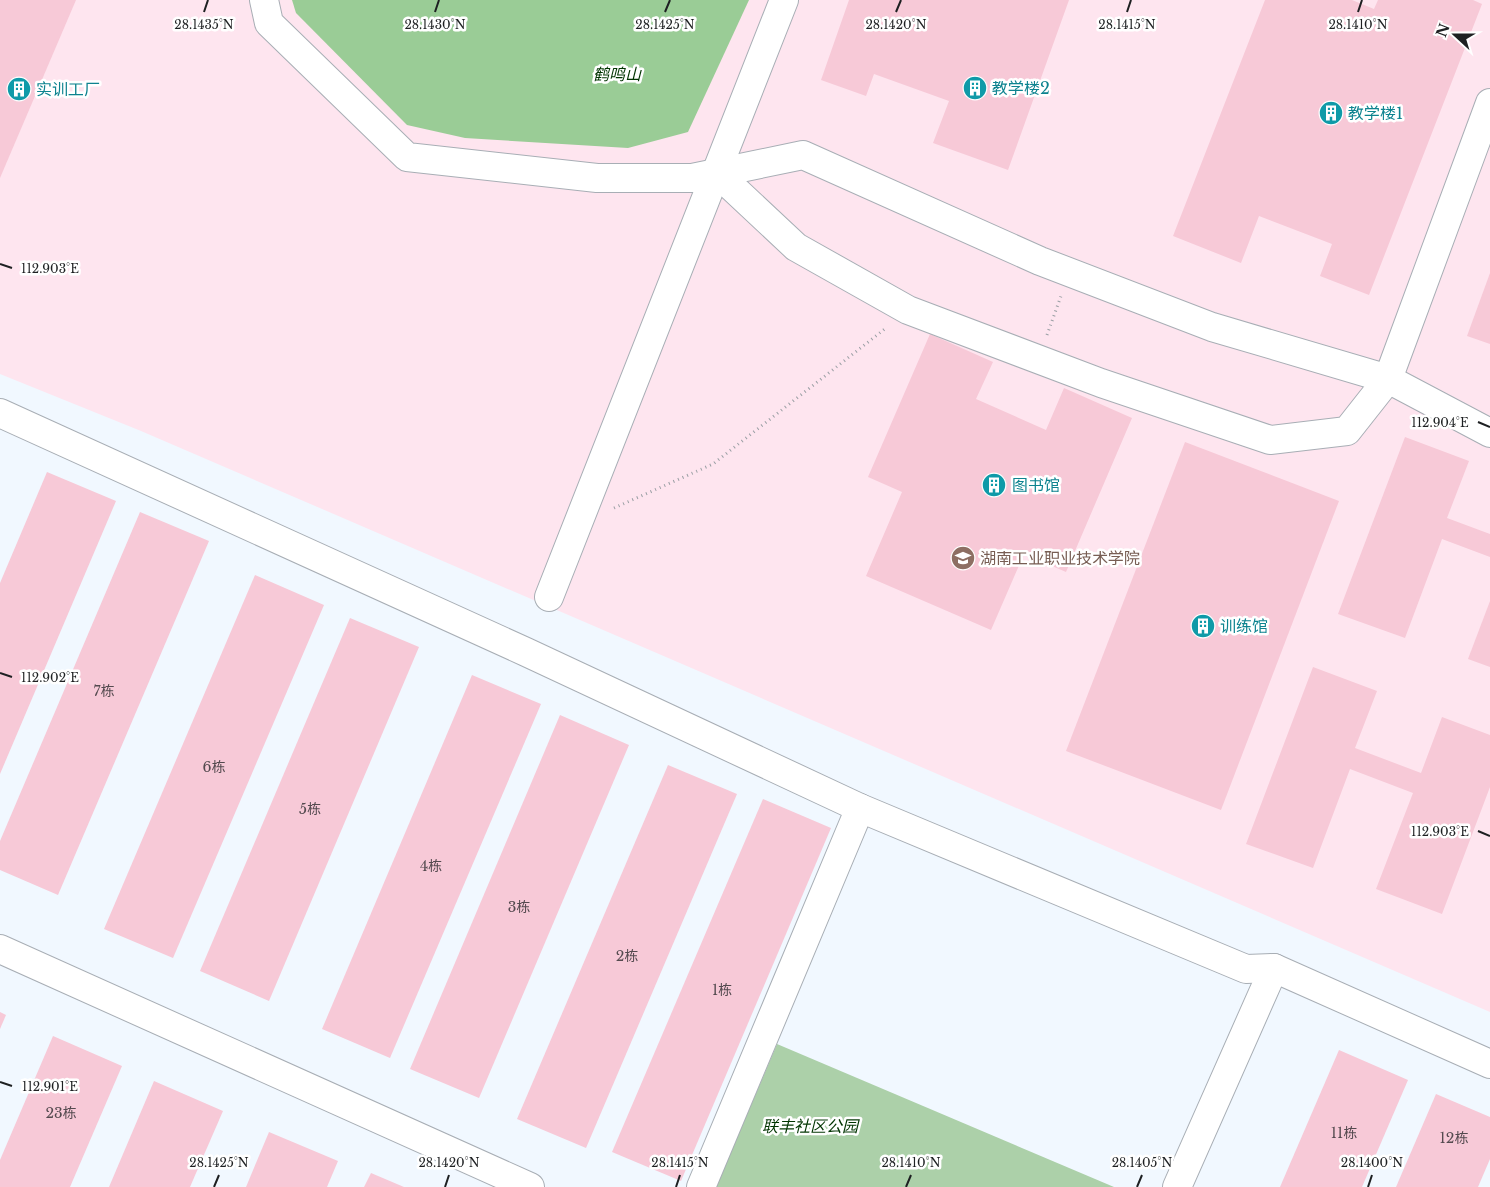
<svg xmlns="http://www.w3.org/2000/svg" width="1490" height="1187" viewBox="0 0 1490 1187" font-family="'Libre Baskerville','Noto Sans SC',serif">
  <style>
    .education { fill: #fee5ef }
    .green { fill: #acd0a9 }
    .forest { fill: #9acc96 }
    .building { fill: #f7c9d7 }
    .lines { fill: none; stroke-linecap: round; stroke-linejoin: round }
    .street-casing { stroke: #a8aeb5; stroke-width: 30 }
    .path { stroke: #9a9fa4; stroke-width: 3; stroke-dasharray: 1 4; stroke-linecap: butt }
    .street { stroke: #fff; stroke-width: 28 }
    .ticks { fill: none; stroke: #1e2022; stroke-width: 2 }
    .labels { text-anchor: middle; stroke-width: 5; stroke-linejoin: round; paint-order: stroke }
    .number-label { font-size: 14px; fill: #544a4f }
    .park-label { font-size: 16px; font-style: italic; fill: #003400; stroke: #fff }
    .culture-label { font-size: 16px; fill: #0d838f; stroke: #fff; text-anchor: start }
    .education-label { font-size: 16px; fill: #785e54; stroke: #fff; text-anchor: start }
    .ticks-label { font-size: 12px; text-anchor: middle; fill: #1e2022; stroke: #fff; stroke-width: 5; stroke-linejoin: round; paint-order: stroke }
  </style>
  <rect width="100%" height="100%" fill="#f1f8ff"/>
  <!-- education -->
  <polygon class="education" points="0,0 1490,0 1490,1012 141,431 0,374"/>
  <!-- green -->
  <polygon class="green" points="777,1044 1114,1187 716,1187"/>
  <!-- forest -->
  <polygon class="forest" points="292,0 749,0 688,132 628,148 465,138 407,125 296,13"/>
  <!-- building -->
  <g class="building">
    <polygon points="0,0 76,0 0,178"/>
    <polygon points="849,0 1069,0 1008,170 933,143 949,101 874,74 866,96 821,80"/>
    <polygon points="1265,0 1352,0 1374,9 1378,0 1473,0 1482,4 1369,295 1320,276 1332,244 1259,216 1241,263 1173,236"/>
    <polygon points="1490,273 1490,344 1467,336"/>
    <polygon points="930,334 993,362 976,399 1046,430 1064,388 1132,418 1066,572 1024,554 991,630 866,576 902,492 868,477"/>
    <polygon points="1405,437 1469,461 1447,518 1490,534 1490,557 1442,539 1405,638 1338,614"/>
    <polygon points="1185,442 1339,501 1221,810 1066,751"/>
    <polygon points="47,472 116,501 0,774 0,583"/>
    <polygon points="140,512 209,541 58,895 0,870 0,841"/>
    <polygon points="255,575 324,605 173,958 104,929"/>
    <polygon points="1490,601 1490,667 1468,659"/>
    <polygon points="350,618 419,647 269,1001 200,971"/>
    <polygon points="1313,667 1377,691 1355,748 1421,773 1442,717 1490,735 1490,787 1442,914 1376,889 1413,793 1350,769 1313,868 1246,844"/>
    <polygon points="472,675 541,704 390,1058 322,1029"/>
    <polygon points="560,715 629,745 479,1098 410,1069"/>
    <polygon points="668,765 737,794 586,1148 517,1119"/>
    <polygon points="763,799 831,828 681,1181 612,1152"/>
    <polygon points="0,1012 6,1015 0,1029"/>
    <polygon points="53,1036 122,1066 70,1187 0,1187 0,1160"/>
    <polygon points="1339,1050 1408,1080 1362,1187 1280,1187"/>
    <polygon points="154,1081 223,1111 190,1187 109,1187"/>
    <polygon points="1436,1094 1490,1117 1490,1159 1478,1187 1396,1187"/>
    <polygon points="269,1132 338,1161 327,1187 246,1187"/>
    <polygon points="371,1173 404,1187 364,1187"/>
  </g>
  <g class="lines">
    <!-- street casing -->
    <g class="street-casing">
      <g id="street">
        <polyline points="264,0 269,23 407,157 597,178 692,178 803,155 1040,261 1212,327 1388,379 1490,433"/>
        <polyline points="716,172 796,247 908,310 1101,383 1270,440 1347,431 1388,379 1490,103"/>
        <polyline points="0,413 526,652 860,808 1246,969 1274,968 1490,1064"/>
        <polyline points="549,597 784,0"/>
        <polyline points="0,949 530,1187"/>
        <polyline points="701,1187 860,808"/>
        <polyline points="1177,1187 1274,968"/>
      </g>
    </g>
    <!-- path -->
    <g class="path">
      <polyline points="1047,335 1061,296"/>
      <polyline points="614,508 713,464 886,328"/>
    </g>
    <!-- street -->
    <use href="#street" class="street"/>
  </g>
  <!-- ticks -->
  <path class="ticks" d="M204 12 208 0M435 12 439 0M665 12 670 0M896 12 901 0M1127 12 1131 0M1358 12 1362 0M0 264 12 268M1478 422 1490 427M0 673 12 677M1478 831 1490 836M0 1082 12 1086M214 1187 219 1175M445 1187 449 1175M676 1187 680 1175M906 1187 911 1175M1137 1187 1142 1175M1368 1187 1372 1175"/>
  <!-- icons -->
  <defs>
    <g id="building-disc" transform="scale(1.25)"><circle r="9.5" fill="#0f9aa8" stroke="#fff"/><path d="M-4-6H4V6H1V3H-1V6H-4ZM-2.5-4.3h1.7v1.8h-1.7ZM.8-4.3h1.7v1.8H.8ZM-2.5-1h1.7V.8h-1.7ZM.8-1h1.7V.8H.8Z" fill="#fff"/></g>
    <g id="university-disc" transform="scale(1.25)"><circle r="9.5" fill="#8d6e63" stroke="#fff"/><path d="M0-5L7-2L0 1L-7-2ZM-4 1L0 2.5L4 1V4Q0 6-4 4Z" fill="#fff"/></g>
  </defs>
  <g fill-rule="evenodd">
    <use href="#building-disc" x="975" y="88"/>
    <use href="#building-disc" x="19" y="89"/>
    <use href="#building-disc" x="1331" y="113"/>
    <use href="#building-disc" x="994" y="485"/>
    <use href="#university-disc" x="963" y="558"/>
    <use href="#building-disc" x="1203" y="626"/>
  </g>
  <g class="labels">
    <!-- number labels -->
    <g class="number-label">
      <text x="104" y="696">7栋</text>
      <text x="214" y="772">6栋</text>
      <text x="310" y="814">5栋</text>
      <text x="431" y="871">4栋</text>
      <text x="519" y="912">3栋</text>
      <text x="627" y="961">2栋</text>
      <text x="722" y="995">1栋</text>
      <text x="61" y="1118">23栋</text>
      <text x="1344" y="1138">11栋</text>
      <text x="1454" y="1143">12栋</text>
    </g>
    <!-- park labels -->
    <g class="park-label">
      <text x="617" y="80">鹤鸣山</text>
      <text x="810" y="1132">联丰社区公园</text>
    </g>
    <!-- culture labels -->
    <g class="culture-label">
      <text x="992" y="94">教学楼2</text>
      <text x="36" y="95">实训工厂</text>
      <text x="1348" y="119">教学楼1</text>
      <text x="1012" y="491">图书馆</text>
      <text x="1220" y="632">训练馆</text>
    </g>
    <!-- education labels -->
    <g class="education-label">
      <text x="980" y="564">湖南工业职业技术学院</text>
    </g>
  </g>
  <g class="ticks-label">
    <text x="204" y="29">28.1435°N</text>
    <text x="435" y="29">28.1430°N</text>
    <text x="665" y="29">28.1425°N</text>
    <text x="896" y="29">28.1420°N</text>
    <text x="1127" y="29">28.1415°N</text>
    <text x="1358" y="29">28.1410°N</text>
    <text x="50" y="273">112.903°E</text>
    <text x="1440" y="427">112.904°E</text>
    <text x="50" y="682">112.902°E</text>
    <text x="1440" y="836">112.903°E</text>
    <text x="50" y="1091">112.901°E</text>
    <text x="219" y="1167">28.1425°N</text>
    <text x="449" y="1167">28.1420°N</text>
    <text x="680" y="1167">28.1415°N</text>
    <text x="911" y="1167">28.1410°N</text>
    <text x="1142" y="1167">28.1405°N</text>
    <text x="1372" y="1167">28.1400°N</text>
  </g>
  <!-- north arrow -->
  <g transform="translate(1455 35) rotate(291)" stroke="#ffffff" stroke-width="4" paint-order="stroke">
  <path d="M0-4L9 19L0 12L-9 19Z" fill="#1e2022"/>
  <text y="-8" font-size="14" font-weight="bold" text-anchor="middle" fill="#1e2022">N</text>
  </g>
</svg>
